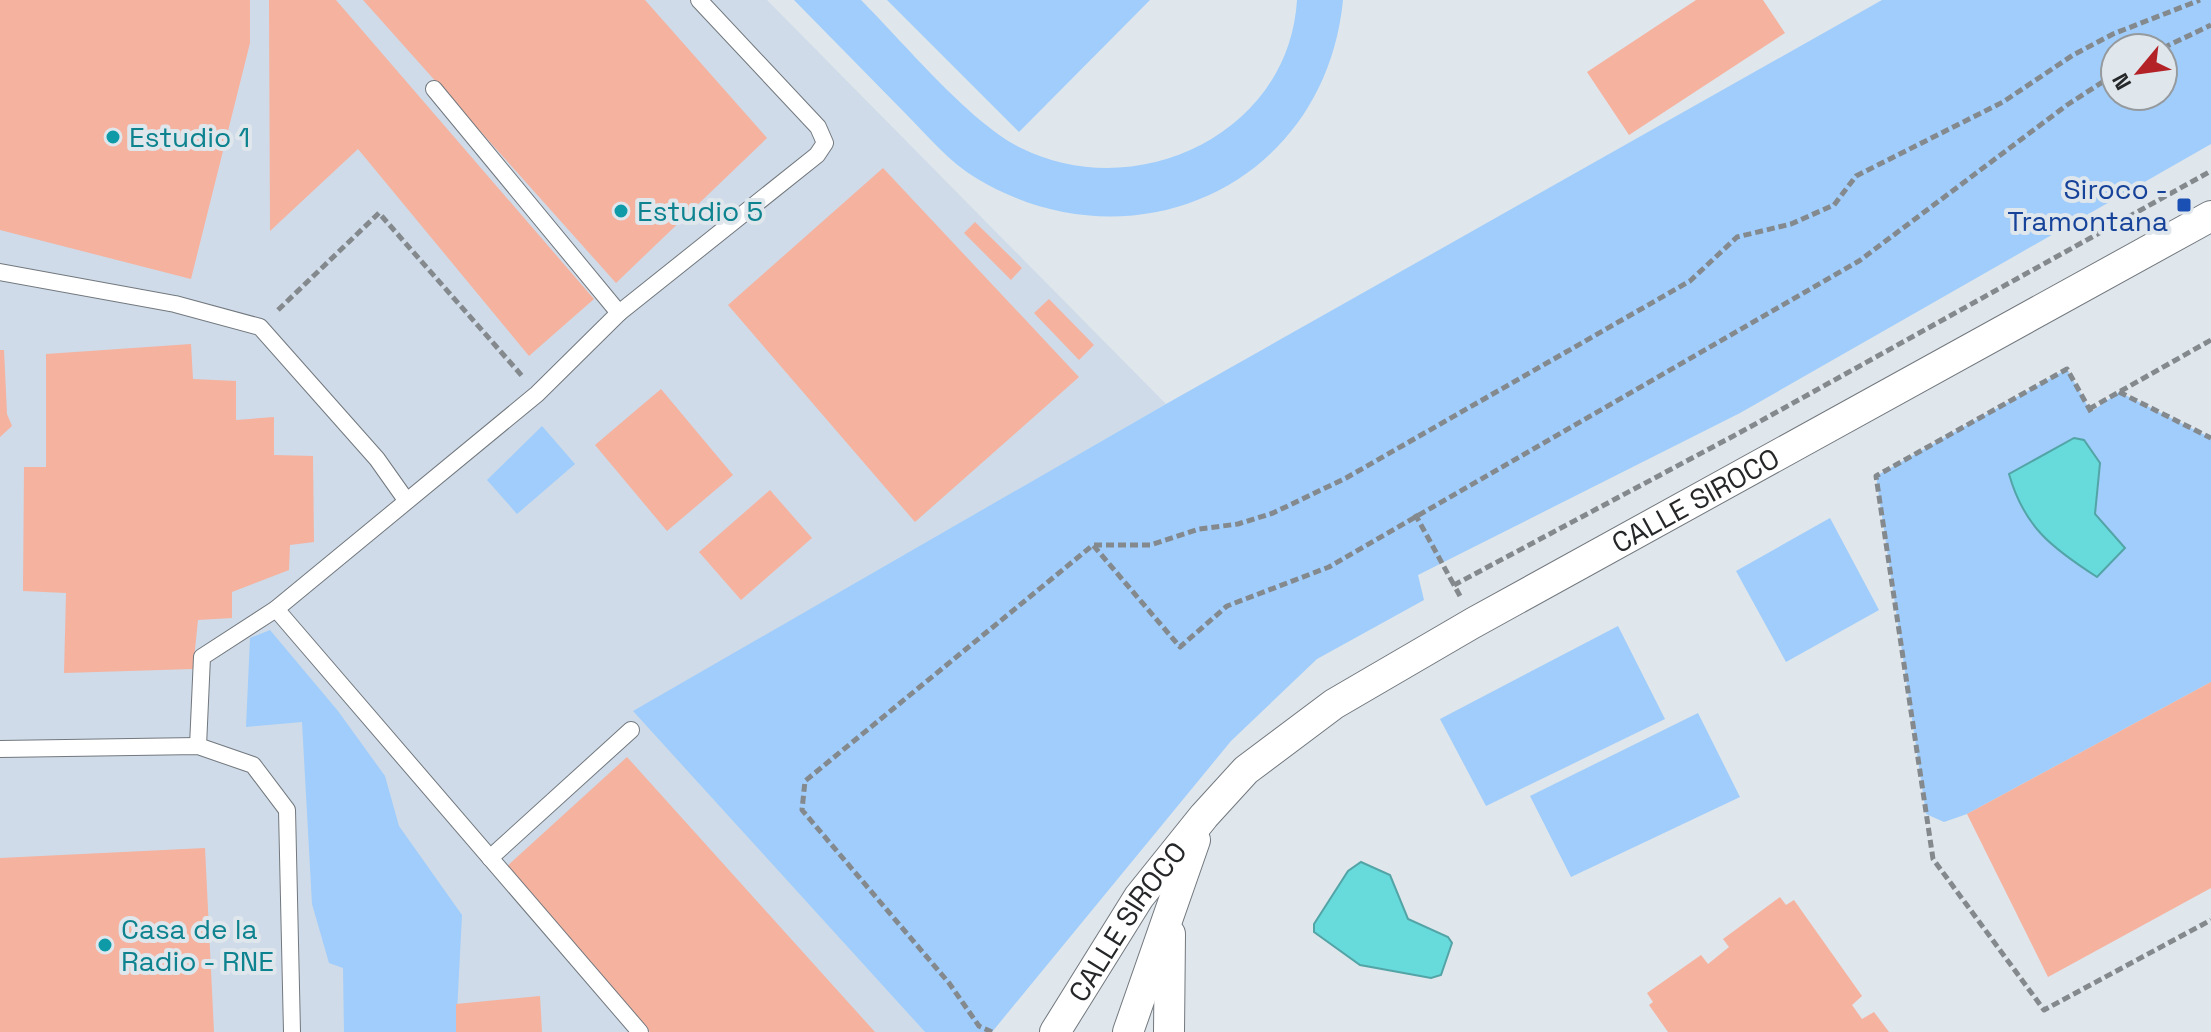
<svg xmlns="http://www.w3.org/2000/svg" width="2211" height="1032" viewBox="0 0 2211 1032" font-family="'Space Grotesk',sans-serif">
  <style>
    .built { fill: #cfdbe8 }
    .green { fill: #a0cdfb; fill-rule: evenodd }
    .water { fill: #67dadb; stroke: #53a4a6; stroke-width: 2 }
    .building { fill: #f5b29f }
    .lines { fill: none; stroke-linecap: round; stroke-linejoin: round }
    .lane-casing { stroke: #72787e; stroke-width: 18 }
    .street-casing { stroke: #72787e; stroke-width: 32 }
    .path { stroke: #84898d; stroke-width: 5; stroke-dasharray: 8 4; stroke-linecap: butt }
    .lane { stroke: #fff; stroke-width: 16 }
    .street { stroke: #fff; stroke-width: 30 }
    .culture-dot { fill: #0f9aa8; stroke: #dfe6ec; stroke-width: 3 }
    .transit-dot { fill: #1a4fb4; stroke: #dfe6ec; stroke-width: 3 }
    .labels { text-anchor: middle; stroke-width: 8; stroke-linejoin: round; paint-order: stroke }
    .culture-label { font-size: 28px; fill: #0d838f; stroke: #dfe6ec; text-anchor: start }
    .transit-label { font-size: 28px; fill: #164399; stroke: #dfe6ec; text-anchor: end }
    .street-label { font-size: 28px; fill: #252729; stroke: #dfe6ec }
  </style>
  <rect width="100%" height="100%" fill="#dfe6ec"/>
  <!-- built -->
  <polygon class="built" points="0,0 767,0 1166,404 634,711 925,1032 0,1032"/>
  <!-- green -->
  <g class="green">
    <path d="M794 0H861C903 42 970 123 1021 148 1135 205 1289 135 1297 0H1343C1325 186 1132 272 976 178 949 162 927 135 905 113 868 75 831 38 794 0Z"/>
    <polygon points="887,0 1150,0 1019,132"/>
    <path d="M1882 0H2211V144L1740 413 1418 575 1424 600 1317 659 1231 741 992 1032H925L633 711 1166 404ZM2115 48H2163V96H2115Z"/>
    <polygon points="2067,369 2091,412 2119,392 2211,438 2211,682 1967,814 1944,822 1926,814 1876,476"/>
    <polygon points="542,426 575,464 517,514 487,480"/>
    <polygon points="1830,518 1879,610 1786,662 1736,571"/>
    <polygon points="1618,626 1665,719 1486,806 1440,719"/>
    <polygon points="270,630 338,711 385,776 399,826 462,915 456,1032 344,1032 343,968 329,963 312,904 302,722 246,727 250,638"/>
    <polygon points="1698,713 1740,797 1571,877 1530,796"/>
  </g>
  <!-- water -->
  <g class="water">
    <path d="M2074 438 2084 440 2100 463 2095 514 2125 548 2097 577C2052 548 2024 527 2009 474Z"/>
    <polygon points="1361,862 1390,875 1408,919 1448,937 1452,943 1441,975 1431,978 1360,965 1314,932 1314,924 1348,871"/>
  </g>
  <!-- building -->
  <g class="building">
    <polygon points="0,0 250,0 250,43 191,279 0,230"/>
    <polygon points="269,0 336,0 594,299 529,356 358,149 270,231"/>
    <polygon points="363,0 645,0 767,138 616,283"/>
    <polygon points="1696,0 1763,0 1785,33 1629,135 1587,72"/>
    <polygon points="883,168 1079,377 915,522 728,305"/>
    <polygon points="975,222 1022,268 1011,280 964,233"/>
    <polygon points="1049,299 1094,345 1079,360 1034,313"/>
    <polygon points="191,344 193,379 236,381 236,420 274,417 274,455 313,456 314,542 290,545 289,570 232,592 232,618 198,620 193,669 64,673 66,593 23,591 24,467 46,467 46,354"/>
    <polygon points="0,350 4,350 7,414 12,426 0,437"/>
    <polygon points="661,389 733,475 667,531 595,445"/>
    <polygon points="770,490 812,538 741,600 699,552"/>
    <polygon points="2211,682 2211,888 2048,977 1967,814"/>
    <polygon points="627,757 875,1032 650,1032 504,869"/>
    <polygon points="205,848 214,1032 0,1032 0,858"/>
    <polygon points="1780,897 1786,905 1794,900 1862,996 1852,1005 1862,1019 1874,1012 1889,1032 1668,1032 1649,1005 1653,1002 1647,993 1701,955 1708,964 1729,947 1723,939"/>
    <polygon points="540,996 542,1032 456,1032 456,1004"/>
  </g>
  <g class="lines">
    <!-- lane casing -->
    <g class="lane-casing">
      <g id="lane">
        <polyline points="0,272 175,304 260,327 377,459 406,500"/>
        <polyline points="619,313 817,155 825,143 818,127 699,0"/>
        <polyline points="276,609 640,1032"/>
        <polyline points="198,746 202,657 276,609 537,394 619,313 434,89"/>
        <polyline points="0,749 198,746 253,765 287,810 292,1032"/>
        <polyline points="490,858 631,730"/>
      </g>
    </g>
    <!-- street casing -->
    <g class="street-casing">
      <g id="street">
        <path id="s1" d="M1055 1032 1139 897 1204 816 1246 770 1334 704 1473 623 2211 216"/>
        <polyline points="1128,1032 1195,840"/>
        <polyline points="1169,1032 1170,934"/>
      </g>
    </g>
    <!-- path -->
    <g class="path">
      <polyline points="2163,48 2211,25"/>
      <polyline points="278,310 379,213 523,377"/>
      <polyline points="2119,392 2211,438"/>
      <polyline points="2089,409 2211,340"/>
      <polyline points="2091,412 2067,369 1876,476 1933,859 2044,1010 2211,920"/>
      <polyline points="1415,514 1454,585"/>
      <polyline points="1094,545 1150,545 1199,529 1238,524 1273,513 1346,478 1690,281 1737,237 1791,224 1834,205 1856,176 2003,102 2073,55 2113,34 2200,0"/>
      <polyline points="1460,596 1454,585 1739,433 2211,171"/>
      <polyline points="992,1032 979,1026 949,983 802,810 805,781 1093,545 1180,647 1227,606 1329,567 1859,261 2067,105 2115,74"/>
    </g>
    <!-- lane -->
    <use href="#lane" class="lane"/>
    <!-- street -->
    <use href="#street" class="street"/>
  </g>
  <!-- markers -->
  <g class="culture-dot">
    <circle cx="113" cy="137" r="8"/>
    <circle cx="621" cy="211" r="8"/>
    <circle cx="105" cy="945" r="8"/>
  </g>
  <rect class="transit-dot" x="2176" y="197" width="16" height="16" rx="4"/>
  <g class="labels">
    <!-- culture labels -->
    <g class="culture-label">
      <text x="129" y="147">Estudio 1</text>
      <text x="637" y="221">Estudio 5</text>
      <text x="121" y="939">Casa de la<tspan x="121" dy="32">Radio - RNE</tspan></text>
    </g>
    <!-- transit labels -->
    <g class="transit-label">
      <text x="2168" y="199">Siroco -<tspan x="2168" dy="32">Tramontana</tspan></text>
    </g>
    <!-- street labels -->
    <g class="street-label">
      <text dy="10" stroke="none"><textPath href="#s1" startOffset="850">CALLE SIROCO</textPath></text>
      <text dy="10" stroke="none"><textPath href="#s1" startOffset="132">CALLE SIROCO</textPath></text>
    </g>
  </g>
  <!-- north arrow -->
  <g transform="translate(2139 72) rotate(241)"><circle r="38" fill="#dfe6ec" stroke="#959a9e" stroke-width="2"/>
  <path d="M0-6L14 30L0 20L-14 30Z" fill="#b32227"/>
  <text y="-12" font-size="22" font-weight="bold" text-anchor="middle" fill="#252729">N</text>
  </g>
</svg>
